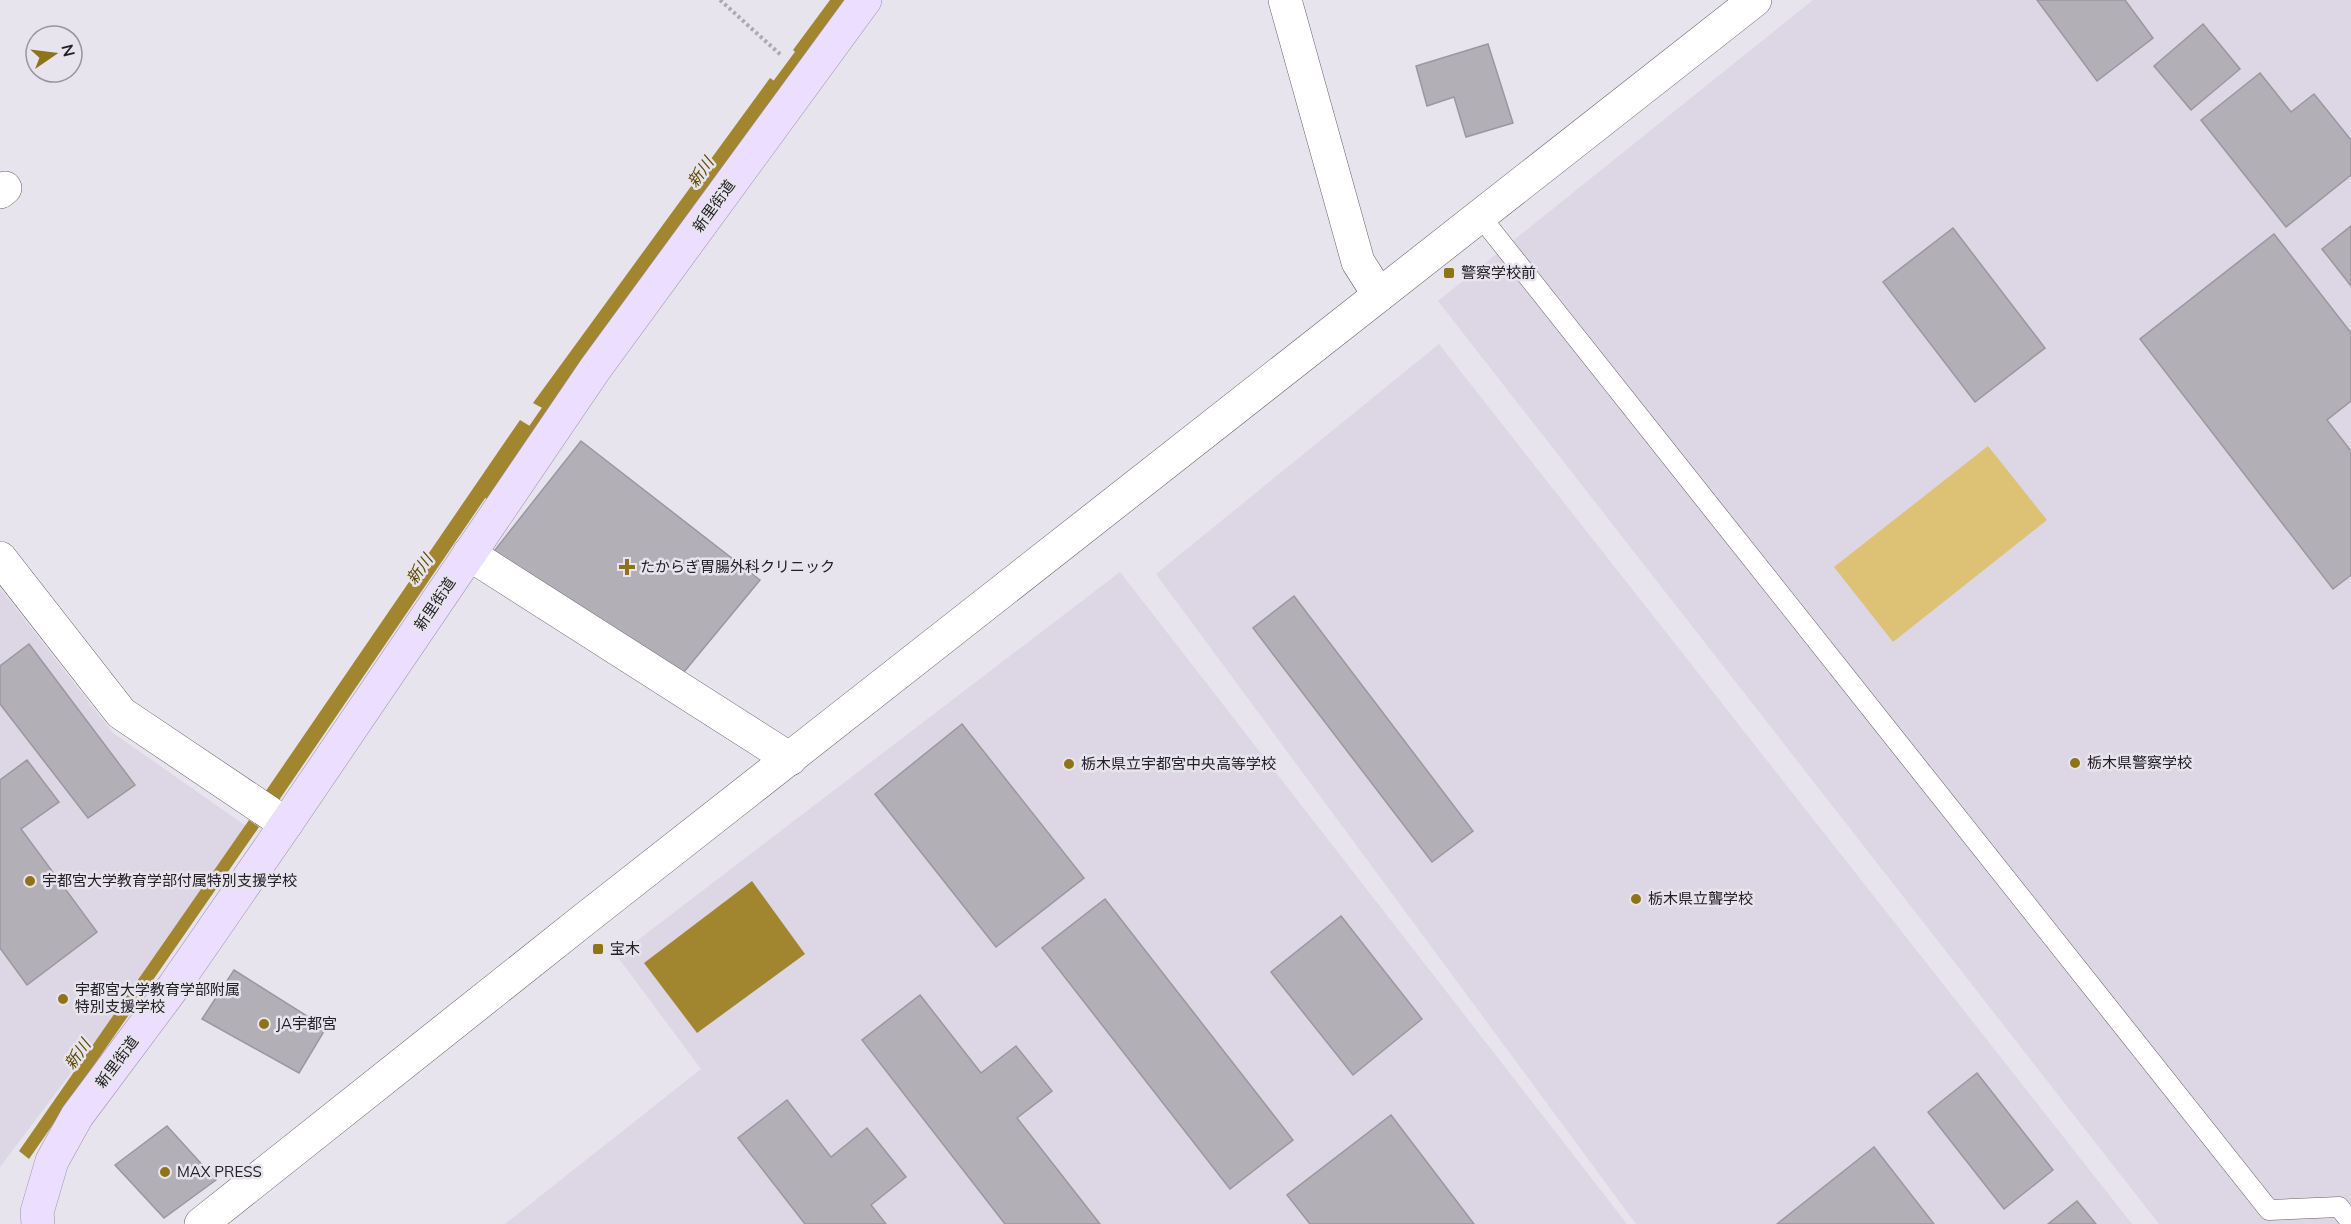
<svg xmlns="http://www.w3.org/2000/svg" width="2351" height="1224" viewBox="0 0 2351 1224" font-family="Mulish,'Noto Sans JP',sans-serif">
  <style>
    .built { fill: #dcd6e5 }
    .green { fill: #ddc276 }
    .water { fill: #a2862f }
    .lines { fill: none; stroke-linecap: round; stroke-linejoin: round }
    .stream { stroke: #a2862f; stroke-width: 10 }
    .building { fill: #b2afb7; stroke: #9b979f; stroke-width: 1.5 }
    .service-casing { stroke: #615f66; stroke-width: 21 }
    .minor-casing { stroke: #615f66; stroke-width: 34 }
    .tertiary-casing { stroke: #615f66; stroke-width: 34 }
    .primary-casing { stroke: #9d8eb2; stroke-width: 34 }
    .path { stroke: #aca9b1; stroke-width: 4; stroke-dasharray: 3 3; stroke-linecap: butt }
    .service { stroke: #fff; stroke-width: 20 }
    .minor { stroke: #fff; stroke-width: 33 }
    .tertiary { stroke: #fff; stroke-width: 33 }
    .primary { stroke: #ecdefe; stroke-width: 33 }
    .poi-dot { fill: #8e7318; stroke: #e7e4ed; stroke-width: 2 }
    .labels { text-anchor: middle; stroke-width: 5; stroke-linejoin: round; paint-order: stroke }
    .street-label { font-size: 15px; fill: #222124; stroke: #e7e4ed }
    .poi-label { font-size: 15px; fill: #222124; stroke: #e7e4ed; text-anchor: start }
    .water-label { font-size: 16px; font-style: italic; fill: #5c4801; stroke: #e7e4ed }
  </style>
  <rect width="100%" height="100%" fill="#e7e4ed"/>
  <!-- built -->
  <g class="built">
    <polygon points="1813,0 2351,0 2351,1224 2159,1224 1438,301"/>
    <polygon points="1439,344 2132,1224 1636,1224 1156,574"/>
    <polygon points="1120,572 1627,1224 505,1224 701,1069 617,956"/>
    <polygon points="0,588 113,733 253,831 0,1167"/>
  </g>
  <!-- green -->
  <polygon class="green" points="1988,446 2047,520 1893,642 1834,567"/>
  <!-- water -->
  <g class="water">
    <polygon points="830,0 845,0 802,58 793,50"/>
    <polygon points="770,78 783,87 546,410 533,403"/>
    <polygon points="520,420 533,428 273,809 259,801"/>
    <polygon points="249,820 259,827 29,1159 19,1151"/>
    <polygon points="752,881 805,954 697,1033 644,963"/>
  </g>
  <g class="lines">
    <!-- stream -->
    <g class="stream">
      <polyline points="770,94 807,44"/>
      <polyline points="488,494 570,376"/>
    </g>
  </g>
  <!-- building -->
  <g class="building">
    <polygon points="2037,0 2125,0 2153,38 2097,81"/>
    <polygon points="2203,24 2240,69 2191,110 2154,66"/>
    <polygon points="1488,44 1513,123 1466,137 1454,97 1427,106 1416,66"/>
    <polygon points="2260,73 2291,112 2314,94 2351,140 2351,175 2286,227 2201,120"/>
    <polygon points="2351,226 2351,286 2322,249"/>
    <polygon points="1953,228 2045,348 1975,402 1883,282"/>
    <polygon points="2274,234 2351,333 2351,401 2327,420 2351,451 2351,575 2333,589 2140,339"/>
    <polygon points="581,441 760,580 679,678 491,555"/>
    <polygon points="1294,596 1473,831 1432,862 1253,628"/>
    <polygon points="29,644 135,785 88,818 0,704 0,666"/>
    <polygon points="962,724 1084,878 996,947 875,794"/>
    <polygon points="27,760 59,802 21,829 97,932 27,985 0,948 0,780"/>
    <polygon points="1105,899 1293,1140 1230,1189 1042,948"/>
    <polygon points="1341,916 1422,1019 1353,1075 1271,972"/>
    <polygon points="234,970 326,1028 299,1073 202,1019"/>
    <polygon points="920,995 981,1073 1016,1046 1052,1091 1017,1118 1100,1224 1005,1224 862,1040"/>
    <polygon points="1977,1073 2053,1170 2004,1209 1928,1112"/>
    <polygon points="787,1100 831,1157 867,1128 906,1177 871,1205 886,1224 805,1224 738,1138"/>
    <polygon points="1391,1115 1474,1224 1310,1224 1287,1195"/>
    <polygon points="167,1126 216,1180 164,1218 115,1165"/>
    <polygon points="1874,1147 1934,1224 1777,1224"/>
    <polygon points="2077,1201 2096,1224 2048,1224"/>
  </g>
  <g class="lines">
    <!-- service casing -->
    <g class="service-casing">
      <polyline id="service" points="1480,216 2269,1210 2339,1207 2351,1222"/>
    </g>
    <!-- minor casing -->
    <g class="minor-casing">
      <g id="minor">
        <polyline points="1285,0 1358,262 1379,295"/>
        <polyline points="0,192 5,188"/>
        <polyline points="469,554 790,759"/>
        <polyline points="0,558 121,713 286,824"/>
      </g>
    </g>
    <!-- tertiary casing -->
    <g class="tertiary-casing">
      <polyline id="tertiary" points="201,1224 586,918 1755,0"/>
    </g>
    <!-- primary casing -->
    <g class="primary-casing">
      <polyline id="primary" points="38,1224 37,1212 52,1161 77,1116 174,986 286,824 595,369 865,0"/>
    </g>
    <!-- path -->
    <polyline class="path" points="720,0 782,56"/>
    <!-- service -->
    <use href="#service" class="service"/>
    <!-- minor -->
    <use href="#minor" class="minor"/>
    <!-- tertiary -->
    <use href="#tertiary" class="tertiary"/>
    <!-- primary -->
    <use href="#primary" class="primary"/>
  </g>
  <!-- markers -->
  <g class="poi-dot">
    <rect x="1443" y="267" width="12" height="12" rx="3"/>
    <path d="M624 558h6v6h6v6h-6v6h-6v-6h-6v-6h6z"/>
    <circle cx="2075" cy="763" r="6"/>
    <circle cx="1069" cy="764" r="6"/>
    <circle cx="30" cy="881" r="6"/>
    <circle cx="1636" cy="899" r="6"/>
    <rect x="592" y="943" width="12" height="12" rx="3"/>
    <circle cx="63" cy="999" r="6"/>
    <circle cx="264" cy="1024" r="6"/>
    <circle cx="165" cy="1172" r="6"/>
  </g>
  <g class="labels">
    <!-- street labels -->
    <g class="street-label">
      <text transform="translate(714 206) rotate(-54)" y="5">新里街道</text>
      <text transform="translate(435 604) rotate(-56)" y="5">新里街道</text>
      <text transform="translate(117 1062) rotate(-53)" y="5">新里街道</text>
    </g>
    <!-- poi labels -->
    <g class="poi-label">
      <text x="1461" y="278">警察学校前</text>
      <text x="640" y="572">たからぎ胃腸外科クリニック</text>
      <text x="2087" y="768">栃木県警察学校</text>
      <text x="1081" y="769">栃木県立宇都宮中央高等学校</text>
      <text x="42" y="886">宇都宮大学教育学部付属特別支援学校</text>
      <text x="1648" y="904">栃木県立聾学校</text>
      <text x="610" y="954">宝木</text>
      <text x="75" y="995">宇都宮大学教育学部附属<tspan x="75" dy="17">特別支援学校</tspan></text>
      <text x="276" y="1029">JA宇都宮</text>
      <text x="177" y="1177">MAX PRESS</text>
    </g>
    <!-- water labels -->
    <g class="water-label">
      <text transform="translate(700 172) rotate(-55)" y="6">新川</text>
      <text transform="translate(419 569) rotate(-55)" y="6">新川</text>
      <text transform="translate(77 1054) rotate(-55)" y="6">新川</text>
    </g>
  </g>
  <!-- north arrow -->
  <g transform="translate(54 54) rotate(76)"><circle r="28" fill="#e7e4ed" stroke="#98969d" stroke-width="1.5"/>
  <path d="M0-4.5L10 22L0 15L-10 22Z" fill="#8e7318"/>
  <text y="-9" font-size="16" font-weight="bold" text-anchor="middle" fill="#222124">N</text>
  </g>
</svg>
